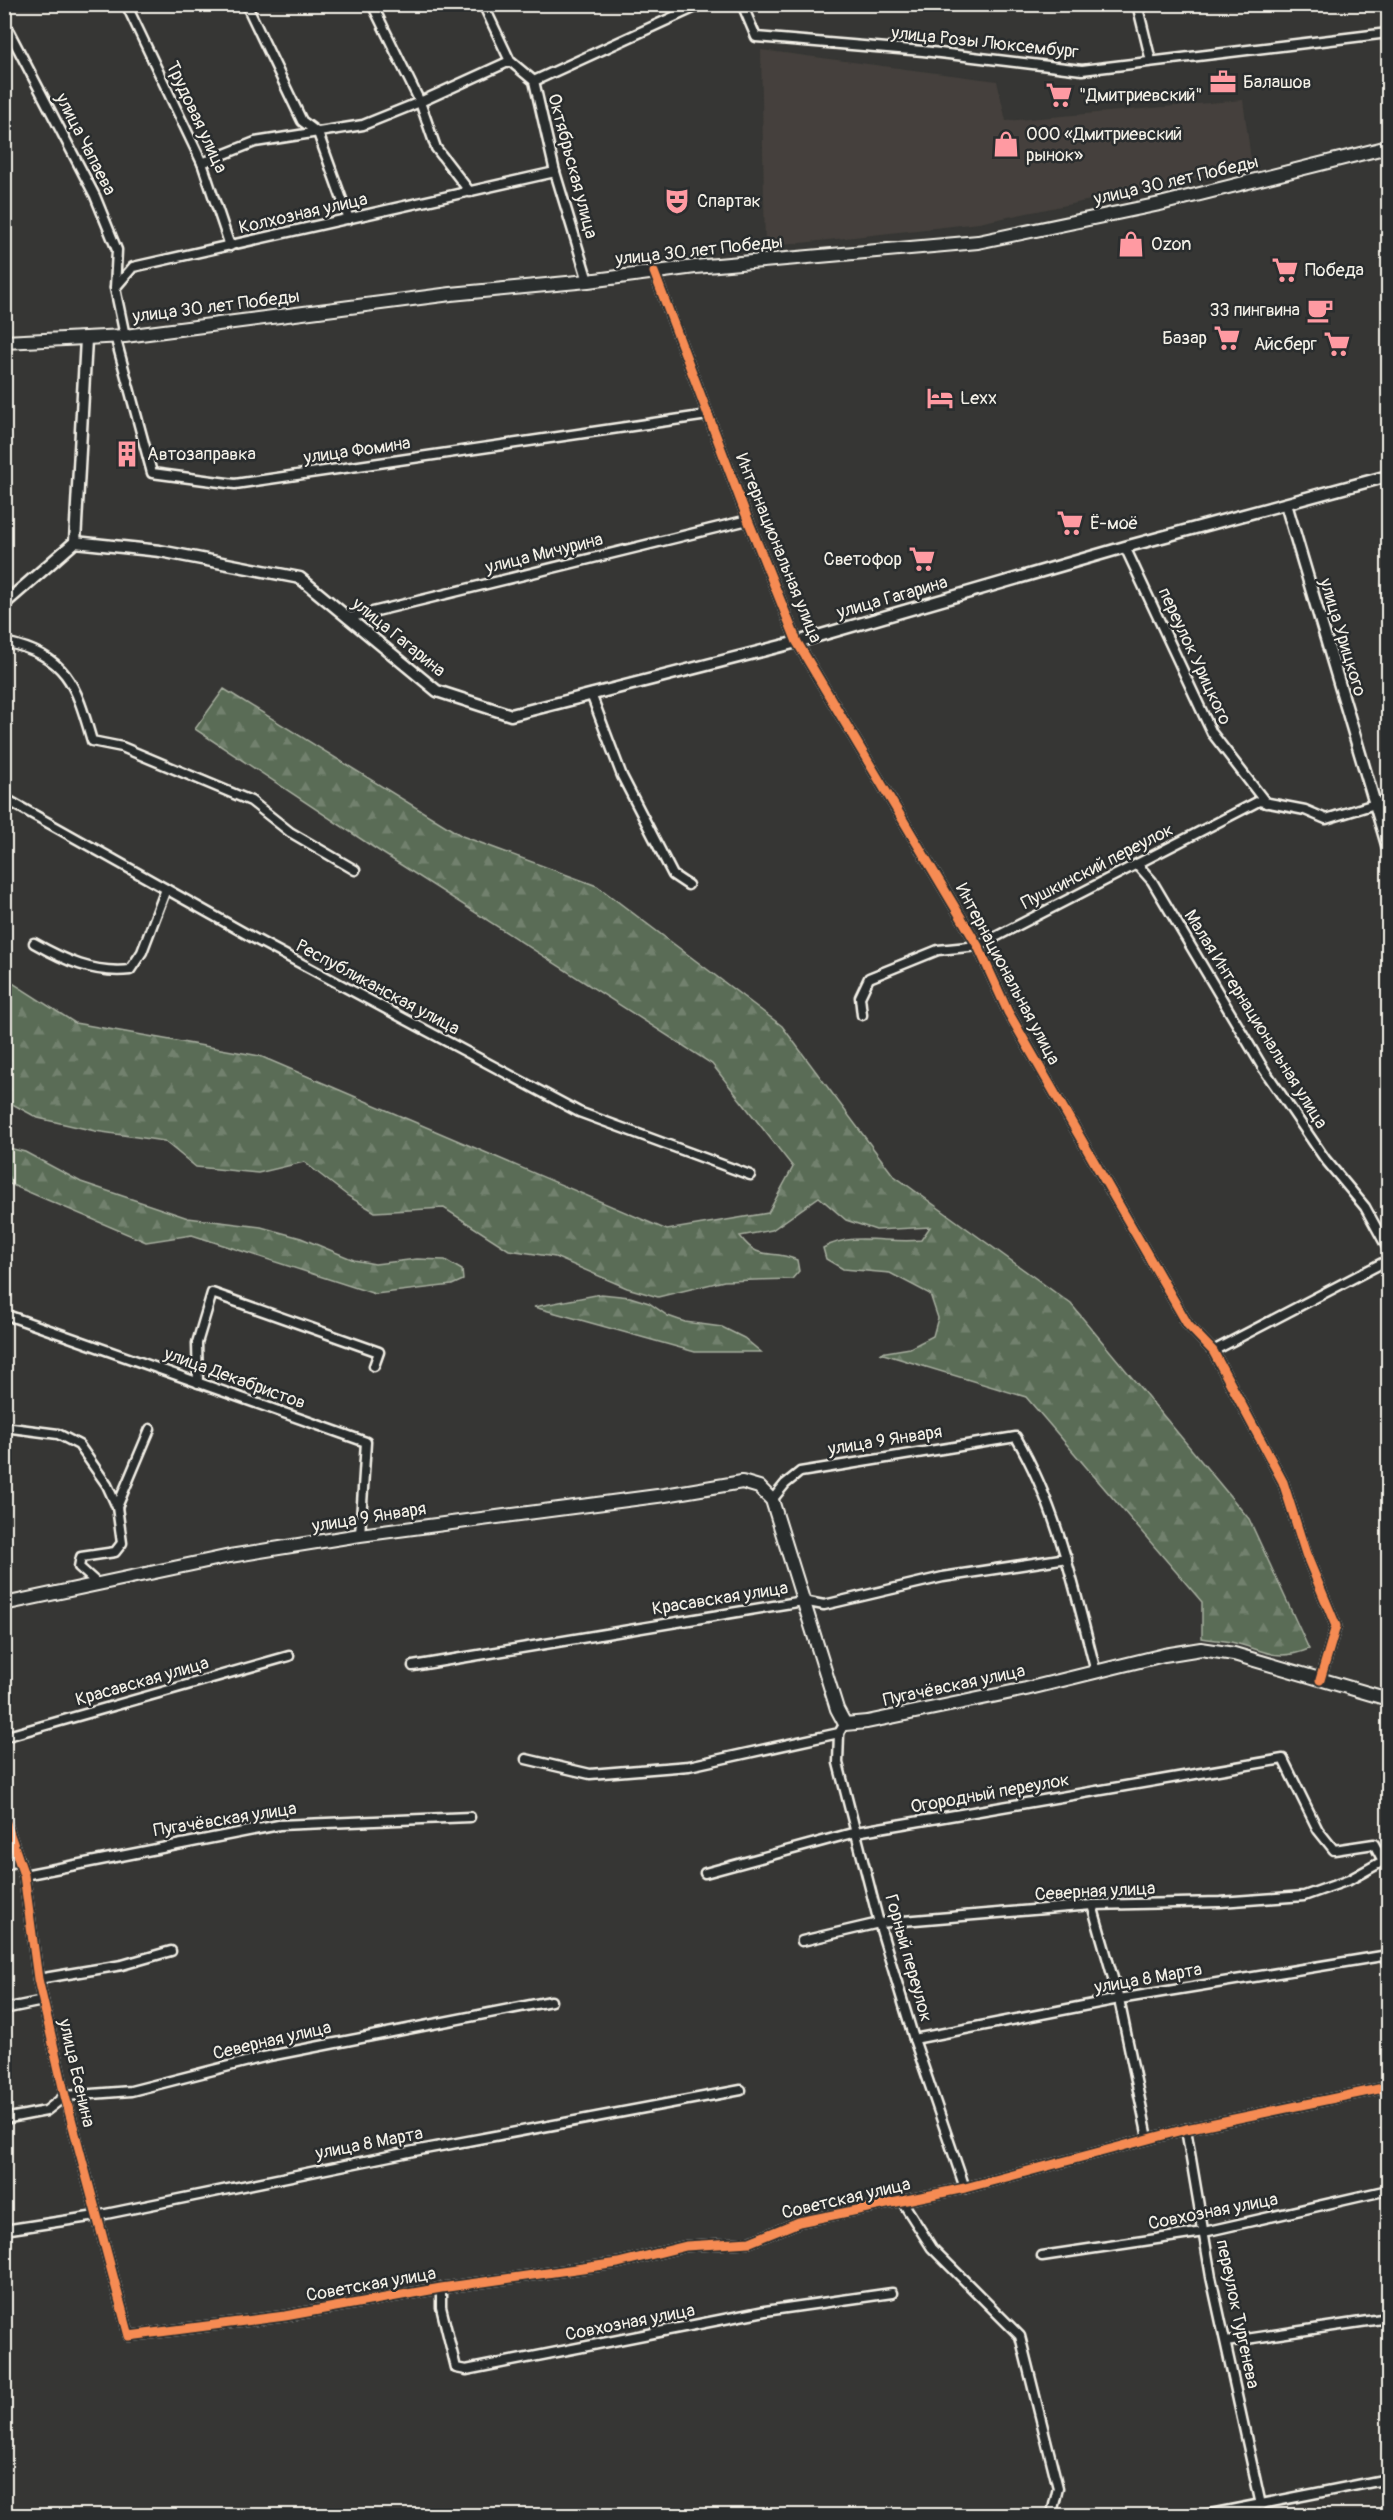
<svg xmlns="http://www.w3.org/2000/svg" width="1393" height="2520" viewBox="0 0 1393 2520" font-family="Pangolin,sans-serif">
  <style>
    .built { fill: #45413c }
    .forest { fill: url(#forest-firs); stroke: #a7ae9f; stroke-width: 1.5 }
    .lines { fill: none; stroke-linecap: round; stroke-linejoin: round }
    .minor-casing { stroke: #f4f1e8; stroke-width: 13 }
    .tertiary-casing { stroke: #f4f1e8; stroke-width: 15 }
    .secondary-casing { stroke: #f4f1e8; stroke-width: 16 }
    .minor { stroke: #2a2d2e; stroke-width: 8 }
    .tertiary { stroke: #2a2d2e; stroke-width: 10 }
    .secondary { stroke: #2a2d2e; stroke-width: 12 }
    .cycleway-casing { stroke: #2a2d2e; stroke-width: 13 }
    .cycleway { stroke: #f68b52; stroke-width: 9 }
    .labels { text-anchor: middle; stroke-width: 5; stroke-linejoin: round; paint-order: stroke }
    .street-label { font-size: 18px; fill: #f4f1e8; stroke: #2a2d2e }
    .poi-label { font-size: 18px; fill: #f4f1e8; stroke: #2a2d2e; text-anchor: start }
  </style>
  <defs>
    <pattern id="forest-firs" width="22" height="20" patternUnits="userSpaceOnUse" patternTransform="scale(1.5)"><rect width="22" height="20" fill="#5a6c56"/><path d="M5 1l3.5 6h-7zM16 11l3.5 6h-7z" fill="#72816e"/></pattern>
  </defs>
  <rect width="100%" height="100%" fill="#363634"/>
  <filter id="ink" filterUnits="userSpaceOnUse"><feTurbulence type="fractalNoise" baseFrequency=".0167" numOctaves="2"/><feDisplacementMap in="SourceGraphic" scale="12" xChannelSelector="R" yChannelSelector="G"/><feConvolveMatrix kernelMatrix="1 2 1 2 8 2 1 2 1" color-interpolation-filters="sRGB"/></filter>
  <g filter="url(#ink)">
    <!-- built -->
    <polygon class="built" points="761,50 997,81 1006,121 1243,100 1252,167 979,223 765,247"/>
    <!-- forest -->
    <g class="forest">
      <path d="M224 689 462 836 597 886 782 1026 893 1175 1071 1304 1249 1519 1309 1649C1274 1663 1263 1649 1231 1642 1222 1640 1212 1640 1202 1638V1602L1026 1397 880 1353 910 1348 933 1336 938 1318 930 1294 890 1273 843 1269 826 1259 823 1248C854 1231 887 1244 921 1240L930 1227 876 1230 846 1220 819 1197 772 1230 740 1236C760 1263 770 1248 797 1260L799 1271 792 1279 724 1281 658 1297 627 1288 555 1257 509 1250 444 1208 375 1212 348 1196 304 1162 258 1173 196 1167 164 1141 95 1131 38 1118 5 1100V978L75 1023 260 1056 667 1230 768 1213 793 1167 712 1064 373 847 195 729Z"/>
      <polygon points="5,1147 25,1152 81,1182 188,1218 261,1227 301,1238 354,1260 375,1264 417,1259 445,1260 462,1270 463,1280 452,1285 375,1294 192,1235 146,1242 5,1182"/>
      <polygon points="601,1294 630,1297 649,1303 668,1316 685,1322 722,1327 744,1338 761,1352 695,1352 534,1307"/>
    </g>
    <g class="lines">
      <!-- minor casing -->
      <g class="minor-casing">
        <g id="minor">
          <polyline points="126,4 202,163 230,246"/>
          <polyline points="246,4 302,121 318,133 349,219"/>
          <polyline points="372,4 420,102 436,148 470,192"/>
          <polyline points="483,4 510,61 534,81 555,172 588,281"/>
          <polyline points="742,4 756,37 923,51 1082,70 1388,33"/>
          <polyline points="1137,4 1151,61"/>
          <polyline points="4,22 95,196 117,250 115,288"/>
          <polyline points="534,81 702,4"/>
          <polyline points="202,163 255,142 363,125 420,102 510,61"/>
          <polyline points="654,272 748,520 797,642 978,946 1008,1012 1188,1325 1213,1351 1283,1482 1306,1554 1336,1626 1320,1680"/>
          <polyline points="4,284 4,288"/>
          <polyline points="115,336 152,473 235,484 708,415"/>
          <polyline points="125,336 115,288 133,267 555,172"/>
          <polyline points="1125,547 1212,733 1266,803"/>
          <polyline points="348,618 748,520"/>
          <path d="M4 642C68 655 76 686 92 741L122 747 251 801 290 832 355 870"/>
          <polyline points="591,694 622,776 673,875 688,885"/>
          <polyline points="4,798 257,940 579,1112 750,1175"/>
          <polyline points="1137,864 1152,881 1263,1068 1325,1159 1365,1207 1388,1249"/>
          <path d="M34 943C64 960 94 974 130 970L142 952 166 889"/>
          <polyline points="862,1015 860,997 869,978 938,950 978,946 1259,801 1305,810 1326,819 1388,800"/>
          <polyline points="4,1314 366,1442 360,1535"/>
          <polyline points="1213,1351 1388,1260"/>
          <polyline points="198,1383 197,1343 212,1293 379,1352 374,1366"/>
          <polyline points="4,1427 58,1434 79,1445 107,1485 117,1507 122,1543 115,1552 81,1557 79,1567 98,1584"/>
          <path d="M772 1500 785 1484 800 1472 1016 1437C1058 1509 1075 1591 1096 1672"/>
          <polyline points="117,1507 150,1429"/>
          <polyline points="413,1666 803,1601 824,1605 943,1577 1067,1558"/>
          <polyline points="839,1733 838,1763 879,1923 914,2039 965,2188"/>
          <polyline points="4,1737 289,1656"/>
          <polyline points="526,1759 590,1774 689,1766 839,1733 842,1728"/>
          <polyline points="4,1817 24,1875 38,1979 65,2096 129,2336 285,2316 441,2288 618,2263 686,2246 750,2242 799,2222 965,2188 1186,2129 1388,2087"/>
          <polyline points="4,1867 19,1859"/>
          <polyline points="705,1873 856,1832 1283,1759 1318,1830 1334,1850 1374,1844 1383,1861 1388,1864"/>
          <polyline points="24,1875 279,1825 470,1817"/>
          <polyline points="1092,1905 1119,1999 1148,2138"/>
          <polyline points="802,1941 879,1923 1092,1905 1220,1902 1304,1896 1349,1880 1383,1861"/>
          <polyline points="38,1979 122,1965 171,1951"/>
          <polyline points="4,2009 43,2001"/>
          <polyline points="914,2039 1119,1999 1388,1955"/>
          <polyline points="4,2119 46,2111 65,2096 131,2091 264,2057 551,2001"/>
          <polyline points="1186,2129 1211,2277 1261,2505"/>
          <polyline points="902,2201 932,2248 1020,2336 1058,2488 1053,2509 1055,2516"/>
          <polyline points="4,2230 96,2216 414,2151 741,2090"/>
          <polyline points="1042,2256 1204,2232 1388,2190"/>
          <polyline points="441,2288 441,2307 456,2368 466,2370 765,2311 892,2293"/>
          <polyline points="1226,2342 1388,2318"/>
          <polyline points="1200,2516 1388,2479"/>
        </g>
      </g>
      <!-- tertiary casing -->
      <g class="tertiary-casing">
        <g id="tertiary">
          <polyline points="1286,504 1388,848"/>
          <polyline points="75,542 86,339"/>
          <polyline points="4,604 75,542 160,551 300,578 437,691 511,715 797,642 1125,547 1388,476"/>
        </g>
      </g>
      <!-- secondary casing -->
      <g class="secondary-casing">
        <g id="secondary">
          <polyline points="4,342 125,336 451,294 588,281 695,267 978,242 1160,204 1388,147"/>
          <polyline points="4,1604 230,1556 360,1535 665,1495 742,1482 759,1487 772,1500 837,1709 845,1724 867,1722 1026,1689 1164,1655 1201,1649 1234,1654 1388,1699"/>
        </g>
      </g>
      <!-- minor -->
      <use href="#minor" class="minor"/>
      <!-- tertiary -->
      <use href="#tertiary" class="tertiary"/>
      <!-- secondary -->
      <use href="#secondary" class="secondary"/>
      <!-- cycleway casing -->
      <g class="cycleway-casing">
        <g id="cycleway">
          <polyline points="654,272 748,520 797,642 978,946 1008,1012 1188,1325 1213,1351 1283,1482 1306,1554 1336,1626 1320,1680"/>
          <polyline points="4,1817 24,1875 38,1979 65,2096 129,2336 285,2316 441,2288 618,2263 686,2246 750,2242 799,2222 965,2188 1186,2129 1388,2087"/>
        </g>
      </g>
      <!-- cycleway -->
      <use href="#cycleway" class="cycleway"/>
    </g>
  </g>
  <!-- icons -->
  <defs>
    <g id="office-bare" transform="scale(2.07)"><path d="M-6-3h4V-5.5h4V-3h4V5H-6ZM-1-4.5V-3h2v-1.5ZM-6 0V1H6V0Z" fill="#ff9aa2" stroke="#2a2d2e" stroke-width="2.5" paint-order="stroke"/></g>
    <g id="supermarket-bare" transform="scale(2.07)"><path d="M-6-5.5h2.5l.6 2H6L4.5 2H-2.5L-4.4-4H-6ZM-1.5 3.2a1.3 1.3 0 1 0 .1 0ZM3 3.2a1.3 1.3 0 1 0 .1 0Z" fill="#ff9aa2" stroke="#2a2d2e" stroke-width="2.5" paint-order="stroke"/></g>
    <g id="shop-bare" transform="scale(2.07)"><path d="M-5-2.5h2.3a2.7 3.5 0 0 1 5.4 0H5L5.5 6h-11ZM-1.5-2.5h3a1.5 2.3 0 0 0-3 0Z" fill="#ff9aa2" stroke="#2a2d2e" stroke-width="2.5" paint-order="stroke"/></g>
    <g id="theatre-bare" transform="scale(2.07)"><path d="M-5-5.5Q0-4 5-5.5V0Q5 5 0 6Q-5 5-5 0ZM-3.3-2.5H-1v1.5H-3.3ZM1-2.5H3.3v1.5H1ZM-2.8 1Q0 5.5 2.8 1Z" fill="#ff9aa2" stroke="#2a2d2e" stroke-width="2.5" paint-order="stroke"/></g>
    <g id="cafe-bare" transform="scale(2.07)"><path d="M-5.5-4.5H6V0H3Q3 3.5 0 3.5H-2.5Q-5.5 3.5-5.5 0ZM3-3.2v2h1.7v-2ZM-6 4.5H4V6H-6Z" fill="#ff9aa2" stroke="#2a2d2e" stroke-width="2.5" paint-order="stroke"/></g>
    <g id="hotel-bare" transform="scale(2.07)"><path d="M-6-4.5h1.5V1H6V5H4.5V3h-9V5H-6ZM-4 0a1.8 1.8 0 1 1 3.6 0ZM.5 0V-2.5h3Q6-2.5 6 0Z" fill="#ff9aa2" stroke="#2a2d2e" stroke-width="2.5" paint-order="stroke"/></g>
    <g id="building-bare" transform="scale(2.07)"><path d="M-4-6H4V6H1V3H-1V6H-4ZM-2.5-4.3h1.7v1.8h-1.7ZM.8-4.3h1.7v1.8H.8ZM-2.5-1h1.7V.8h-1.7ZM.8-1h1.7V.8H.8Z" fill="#ff9aa2" stroke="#2a2d2e" stroke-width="2.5" paint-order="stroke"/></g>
  </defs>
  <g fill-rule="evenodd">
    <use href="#office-bare" x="1223" y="82"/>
    <use href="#supermarket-bare" x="1059" y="95"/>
    <use href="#shop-bare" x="1006" y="144"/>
    <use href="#theatre-bare" x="677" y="201"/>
    <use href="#shop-bare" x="1131" y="244"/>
    <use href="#supermarket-bare" x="1285" y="270"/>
    <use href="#cafe-bare" x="1320" y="310"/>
    <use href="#supermarket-bare" x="1227" y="338"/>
    <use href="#supermarket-bare" x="1337" y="344"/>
    <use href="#hotel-bare" x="940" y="398"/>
    <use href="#building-bare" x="127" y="454"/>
    <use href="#supermarket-bare" x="1070" y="523"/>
    <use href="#supermarket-bare" x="922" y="559"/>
  </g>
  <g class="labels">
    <!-- street labels -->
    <g class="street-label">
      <text transform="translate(985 42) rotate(6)" y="6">улица Розы Люксембург</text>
      <text transform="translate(197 117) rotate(65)" y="6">Трудовая улица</text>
      <text transform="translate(86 144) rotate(63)" y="6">улица Чапаева</text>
      <text transform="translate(573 166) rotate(75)" y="6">Октябрьская улица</text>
      <text transform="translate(1176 180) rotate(-13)" y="6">улица 30 лет Победы</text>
      <text transform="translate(303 213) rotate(-13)" y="6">Колхозная улица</text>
      <text transform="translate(699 250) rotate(-6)" y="6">улица 30 лет Победы</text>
      <text transform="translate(216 306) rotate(-7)" y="6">улица 30 лет Победы</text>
      <text transform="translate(357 450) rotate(-8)" y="6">улица Фомина</text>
      <text transform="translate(779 548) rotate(68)" y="6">Интернациональная улица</text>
      <text transform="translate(544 553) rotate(-14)" y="6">улица Мичурина</text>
      <text transform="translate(892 597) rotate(-16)" y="6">улица Гагарина</text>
      <text transform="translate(399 637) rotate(39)" y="6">улица Гагарина</text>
      <text transform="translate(1343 637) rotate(73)" y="6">улица Урицкого</text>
      <text transform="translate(1195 656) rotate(65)" y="6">переулок Урицкого</text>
      <text transform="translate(1097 866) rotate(-27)" y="6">Пушкинский переулок</text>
      <text transform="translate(1008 974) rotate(62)" y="6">Интернациональная улица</text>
      <text transform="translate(378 987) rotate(28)" y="6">Республиканская улица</text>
      <text transform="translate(1256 1019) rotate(58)" y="6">Малая Интернациональная улица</text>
      <text transform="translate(235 1378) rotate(20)" y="6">улица Декабристов</text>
      <text transform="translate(885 1440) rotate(-9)" y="6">улица 9 Января</text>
      <text transform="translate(369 1517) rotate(-9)" y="6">улица 9 Января</text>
      <text transform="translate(720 1598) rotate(-9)" y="6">Красавская улица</text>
      <text transform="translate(142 1681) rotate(-16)" y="6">Красавская улица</text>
      <text transform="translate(954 1685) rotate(-12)" y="6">Пугачёвская улица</text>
      <text transform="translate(990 1793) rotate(-10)" y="6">Огородный переулок</text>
      <text transform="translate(225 1819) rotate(-9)" y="6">Пугачёвская улица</text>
      <text transform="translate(1095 1891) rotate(-3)" y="6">Северная улица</text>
      <text transform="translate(909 1958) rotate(74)" y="6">Горный переулок</text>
      <text transform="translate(1148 1978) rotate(-10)" y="6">улица 8 Марта</text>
      <text transform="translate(272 2040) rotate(-13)" y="6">Северная улица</text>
      <text transform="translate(77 2073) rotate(77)" y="6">улица Есенина</text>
      <text transform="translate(369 2143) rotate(-11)" y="6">улица 8 Марта</text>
      <text transform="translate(846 2198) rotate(-13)" y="6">Советская улица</text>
      <text transform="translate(1213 2211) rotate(-11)" y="6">Совхозная улица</text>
      <text transform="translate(371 2284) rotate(-10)" y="6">Советская улица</text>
      <text transform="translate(1238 2314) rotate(78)" y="6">переулок Тургенева</text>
      <text transform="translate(630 2322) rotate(-11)" y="6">Совхозная улица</text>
    </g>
    <!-- poi labels -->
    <g class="poi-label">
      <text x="1243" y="88">Балашов</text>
      <text x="1079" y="101">"Дмитриевский"</text>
      <text x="1026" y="140">ООО «Дмитриевский<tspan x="1026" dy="21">рынок»</tspan></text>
      <text x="697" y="207">Спартак</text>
      <text x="1151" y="250">Ozon</text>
      <text x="1305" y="276">Победа</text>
      <text x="1300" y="316" text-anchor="end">33 пингвина</text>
      <text x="1207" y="344" text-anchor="end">Базар</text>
      <text x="1317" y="350" text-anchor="end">Айсберг</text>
      <text x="960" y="404">Lexx</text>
      <text x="147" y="460">Автозаправка</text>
      <text x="1090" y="529">Ё-моё</text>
      <text x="902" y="565" text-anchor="end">Светофор</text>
    </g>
  </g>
  <!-- margin -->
  <rect width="1393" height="2520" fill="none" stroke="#2a2d2e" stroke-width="24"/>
  <rect x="12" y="12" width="1369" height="2496" fill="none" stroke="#f4f1e8" stroke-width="2" filter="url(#ink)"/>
</svg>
